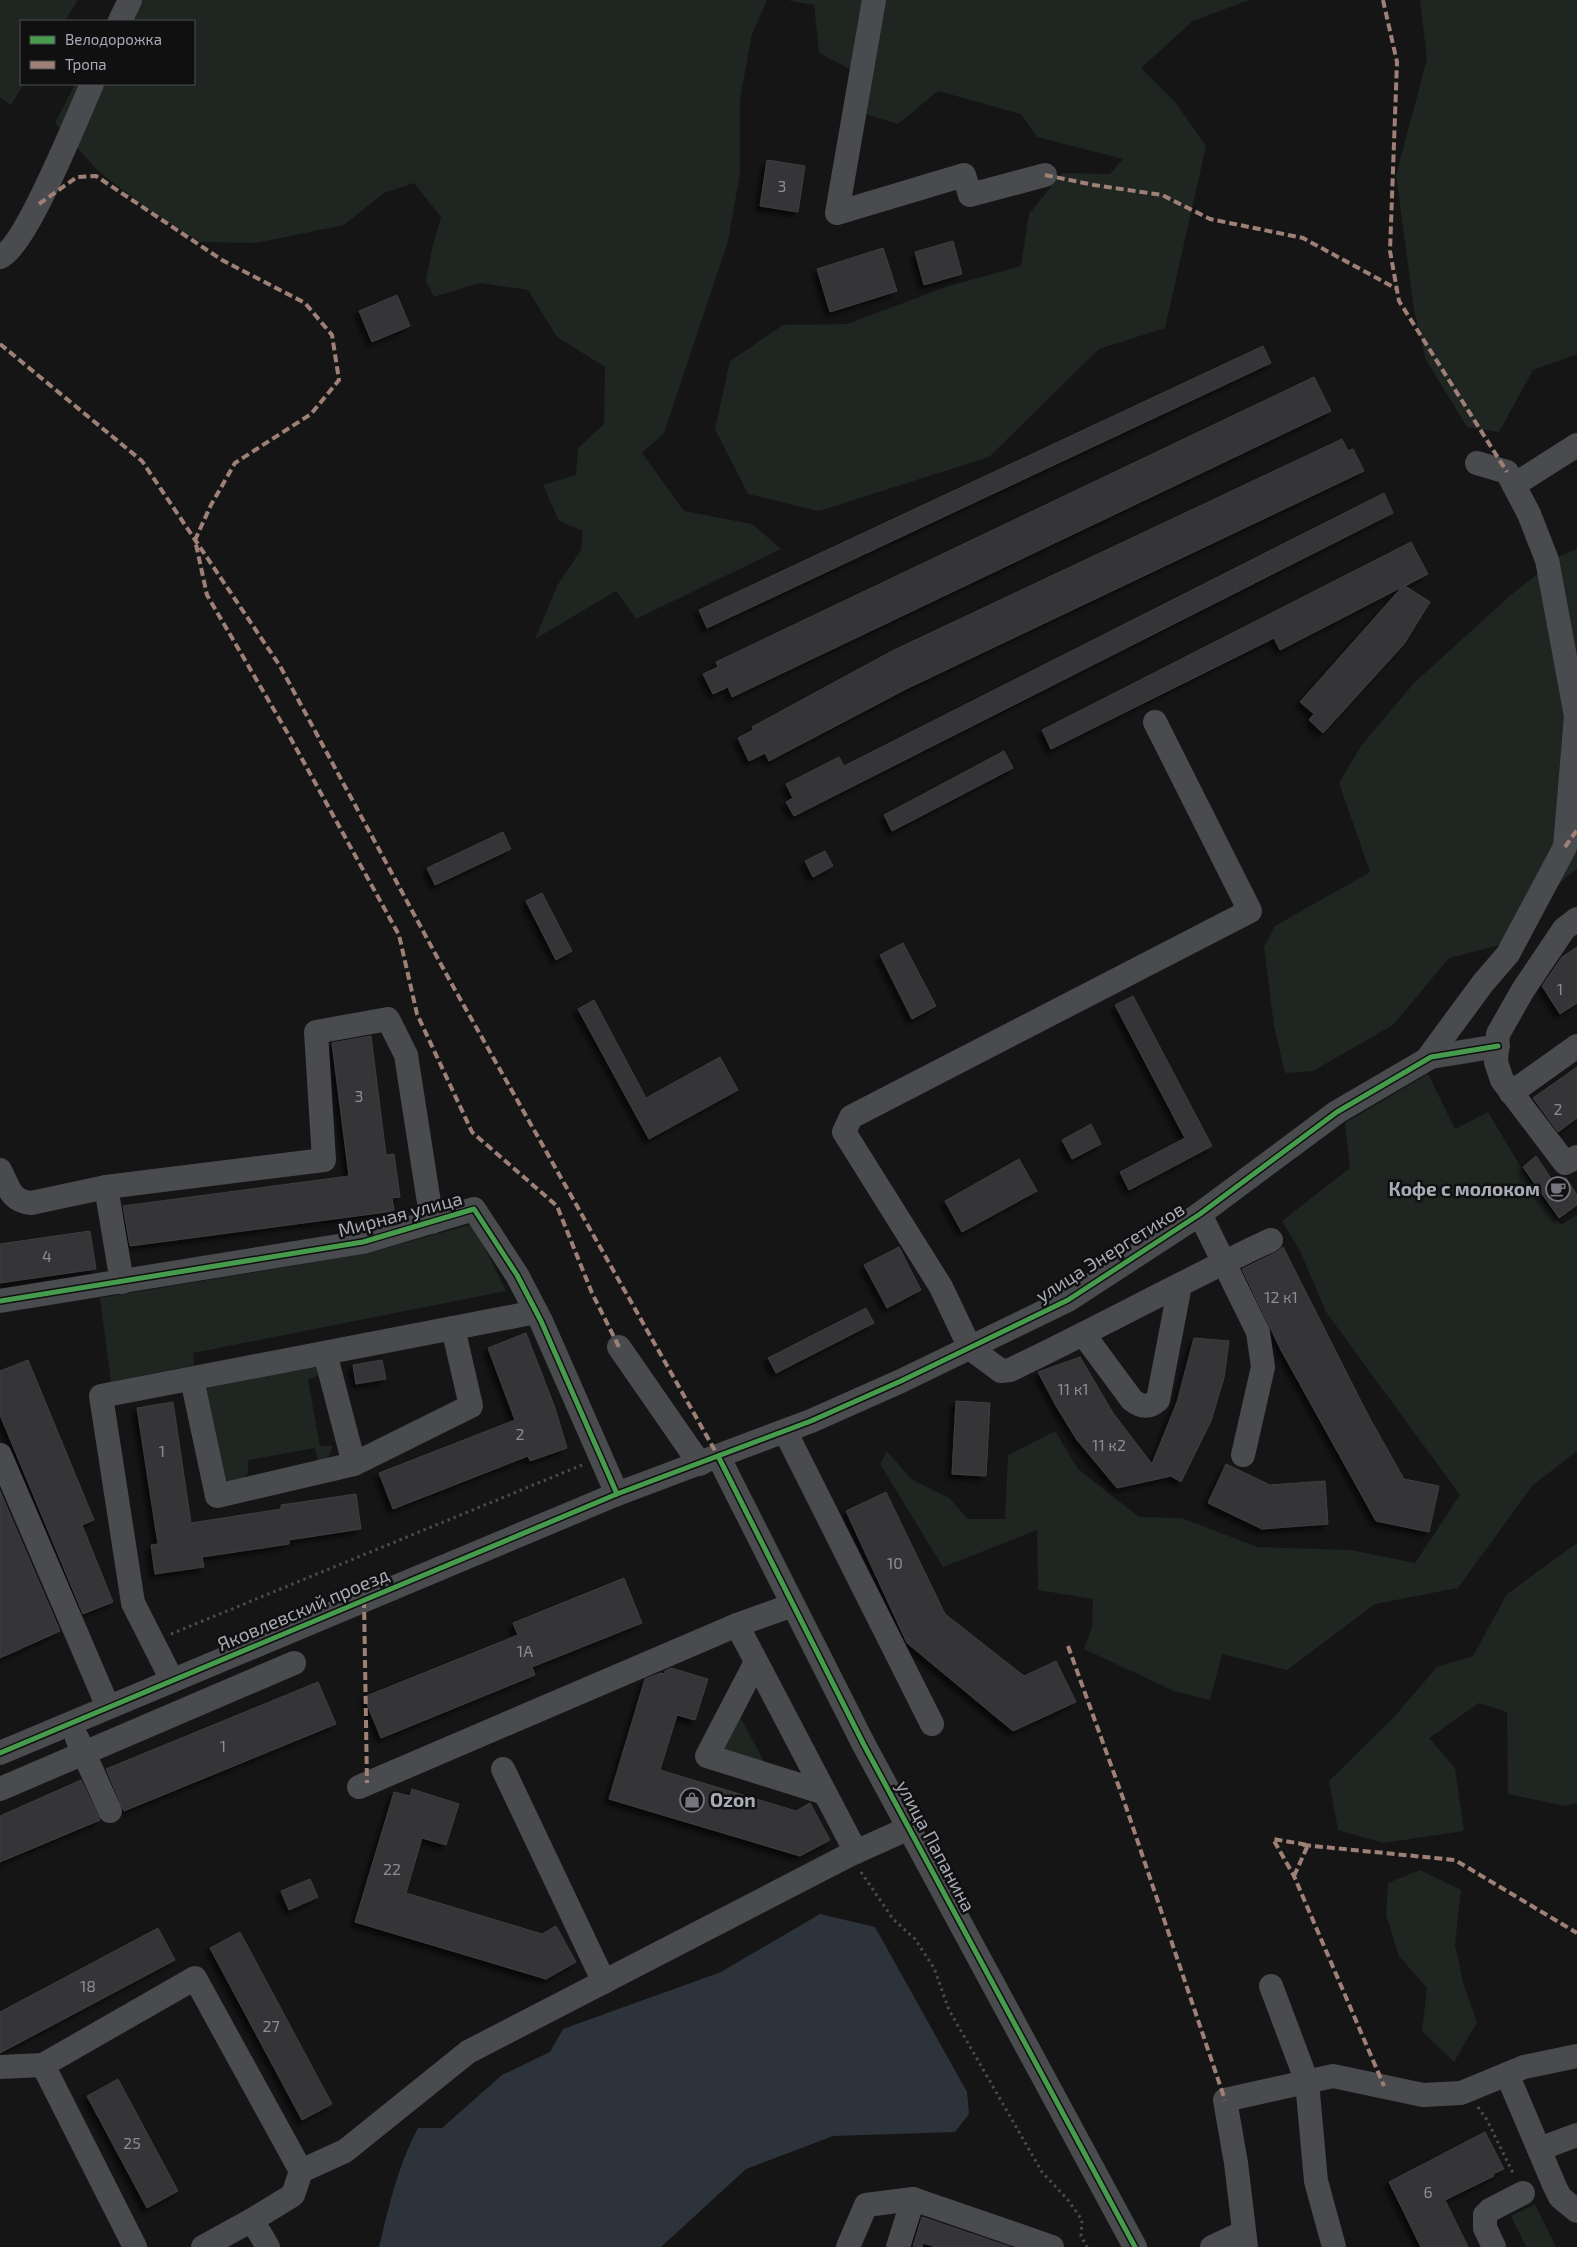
<svg xmlns="http://www.w3.org/2000/svg" width="1577" height="2247" viewBox="0 0 1577 2247" font-family="'Exo 2',sans-serif">
  <style>
    .green { fill: #1f2521 }
    .water { fill: #2d333a }
    .building { fill: #343437; stroke: #3e3f42; filter: url(#shadow) }
    .lines { fill: none; stroke-linecap: round; stroke-linejoin: round }
    .path { stroke: #4b4c4f; stroke-width: 3; stroke-dasharray: 2.5 4; stroke-linecap: butt }
    .minor { stroke: #4a4b4e; stroke-width: 24 }
    .quiet { stroke: #9e8076; stroke-width: 4; stroke-dasharray: 8 4; stroke-linecap: butt }
    .cycleway-casing { stroke: #101011; stroke-width: 8 }
    .cycleway { stroke: #469c4c; stroke-width: 5 }
    .labels { text-anchor: middle; stroke-width: 5; stroke-linejoin: round; paint-order: stroke }
    .number-label { font-size: 16px; fill: #8b8c96 }
    .poi-label { font-size: 19px; font-weight: bold; fill: #a8aab5; stroke: #101011; text-anchor: end }
    .street-label { font-size: 19px; fill: #a8aab5; stroke: #101011 }
  </style>
  <defs>
    <filter id="shadow"><feDropShadow dx="-4.5" dy="4.5" stdDeviation="2.5" flood-color="#0009"/></filter>
  </defs>
  <rect width="100%" height="100%" fill="#151516"/>
  <!-- green -->
  <g class="green">
    <polygon points="0,0 78,0 65,21 21,21 21,84 24,84 11,105 0,98"/>
    <polygon points="117,0 767,0 752,34 740,99 740,173 728,241 664,433 642,453 684,511 752,524 781,549 636,619 616,591 535,639 557,586 581,550 583,531 559,521 543,485 576,475 578,448 604,424 605,367 557,337 528,290 480,283 434,297 426,281 432,248 441,217 414,183 384,193 344,225 256,243 200,242 152,212 99,172 55,123 75,84 194,84 194,21 106,21"/>
    <polygon points="787,0 1249,0 1193,21 1141,68 1176,103 1206,146 1165,328 1099,349 989,457 819,511 748,494 715,429 730,361 783,325 847,324 946,287 1021,266 1029,214 1062,173 1110,174 1123,159 1037,137 1021,114 938,91 898,124 862,113 867,78 819,53 814,5"/>
    <polygon points="1420,0 1577,0 1577,354 1533,370 1499,432 1467,427 1426,360 1414,310 1396,175 1427,59"/>
    <polygon points="1577,549 1577,869 1566,877 1504,944 1449,958 1393,1025 1313,1071 1285,1073 1274,1026 1264,947 1275,926 1370,872 1339,783 1361,746 1414,683 1512,594 1560,556"/>
    <polygon points="1428,1074 1455,1129 1488,1112 1531,1184 1561,1225 1577,1215 1577,1451 1532,1486 1458,1588 1375,1604 1287,1670 1222,1654 1210,1700 1174,1691 1084,1649 1092,1627 1093,1599 1038,1590 1037,1530 943,1567 880,1464 887,1451 911,1479 949,1498 968,1519 1005,1519 1008,1455 1055,1431 1078,1469 1139,1517 1182,1518 1257,1547 1351,1550 1415,1563 1460,1495 1326,1312 1300,1251 1282,1221 1350,1168 1345,1123"/>
    <polygon points="473,1224 506,1291 193,1353 194,1365 111,1382 100,1298 364,1254"/>
    <polygon points="309,1366 318,1368 322,1374 308,1380 320,1446 333,1446 328,1458 318,1463 315,1448 248,1460 248,1472 242,1481 228,1483 219,1477 205,1392 211,1384"/>
    <polygon points="1577,1543 1577,1803 1565,1806 1508,1794 1507,1712 1479,1703 1429,1738 1455,1768 1464,1831 1383,1843 1338,1830 1329,1781 1394,1717 1437,1667 1473,1656 1507,1594"/>
    <polygon points="737,1711 772,1776 723,1752"/>
    <polygon points="1420,1870 1461,1890 1455,1945 1464,1986 1477,2022 1454,2062 1422,2031 1427,1988 1399,1956 1386,1915 1388,1883"/>
    <polygon points="1535,2204 1556,2247 1526,2247 1511,2216"/>
  </g>
  <!-- water -->
  <path class="water" d="M820 1914 875 1927 967 2092 969 2114 955 2132 833 2136 746 2169 661 2247H379C389 2206 398 2165 418 2128H442L502 2075 550 2052 563 2029 721 1972Z"/>
  <!-- building -->
  <g class="building">
    <polygon points="767,160 805,166 798,212 760,206"/>
    <polygon points="953,241 962,274 924,285 915,252"/>
    <polygon points="883,248 897,291 830,312 817,269"/>
    <polygon points="397,295 410,326 372,342 359,311"/>
    <polygon points="1263,346 1271,363 707,628 699,610"/>
    <polygon points="1314,377 1331,411 732,697 728,687 713,694 703,674 718,667 716,662"/>
    <polygon points="1342,439 1348,451 1353,449 1364,471 906,689 769,761 765,753 749,761 738,738 753,730 752,727 892,651"/>
    <polygon points="1384,493 1393,513 794,816 786,802 793,798 786,784 839,757 844,766"/>
    <polygon points="1411,542 1428,574 1405,586 1430,602 1404,644 1323,733 1309,720 1314,714 1300,702 1402,587 1280,650 1274,638 1051,749 1042,730"/>
    <polygon points="1004,751 1013,768 892,831 884,815"/>
    <polygon points="503,832 511,849 435,885 427,868"/>
    <polygon points="825,851 833,866 813,877 805,861"/>
    <polygon points="542,893 572,951 556,960 526,901"/>
    <polygon points="903,943 936,1006 912,1019 880,955"/>
    <polygon points="1577,947 1577,1003 1560,1014 1542,986 1562,957"/>
    <polygon points="1133,996 1212,1146 1129,1190 1120,1172 1185,1138 1115,1005"/>
    <polygon points="594,1000 646,1098 720,1057 738,1090 649,1139 578,1009"/>
    <polygon points="371,1036 386,1155 394,1154 400,1197 392,1198 394,1211 130,1246 123,1206 349,1176 332,1043"/>
    <polygon points="1577,1067 1577,1118 1558,1132 1533,1098"/>
    <polygon points="1091,1124 1101,1144 1072,1159 1062,1140"/>
    <polygon points="1536,1156 1552,1180 1566,1178 1577,1195 1577,1205 1559,1218 1523,1167"/>
    <polygon points="1019,1159 1037,1191 962,1232 945,1201"/>
    <polygon points="90,1231 96,1269 0,1283 0,1244"/>
    <polygon points="899,1247 921,1290 887,1308 864,1265"/>
    <polygon points="1283,1247 1368,1415 1404,1479 1439,1486 1429,1532 1376,1521 1281,1350 1242,1269 1277,1252"/>
    <polygon points="866,1308 874,1323 776,1373 768,1358"/>
    <polygon points="526,1333 555,1408 567,1448 530,1461 528,1456 393,1509 379,1473 515,1420 488,1348"/>
    <polygon points="1194,1338 1229,1341 1224,1378 1211,1421 1181,1482 1171,1476 1117,1488 1077,1440 1056,1406 1038,1372 1080,1357 1113,1413 1152,1464 1177,1402"/>
    <polygon points="28,1360 94,1520 82,1525 113,1602 83,1614 0,1415 0,1371"/>
    <polygon points="382,1360 386,1379 356,1384 353,1365"/>
    <polygon points="956,1401 990,1403 986,1476 952,1474"/>
    <polygon points="173,1402 191,1523 281,1509 281,1505 356,1494 361,1529 289,1540 289,1544 202,1557 204,1567 155,1574 151,1545 158,1544 137,1408"/>
    <polygon points="1226,1464 1270,1485 1325,1481 1328,1524 1262,1529 1208,1503"/>
    <polygon points="0,1491 60,1631 0,1658"/>
    <polygon points="886,1492 945,1614 1024,1676 1056,1661 1076,1702 1013,1731 907,1643 846,1511"/>
    <polygon points="624,1578 642,1623 532,1667 535,1675 381,1738 364,1697 518,1635 513,1623"/>
    <polygon points="671,1668 708,1679 695,1720 677,1715 660,1770 796,1811 810,1803 830,1840 800,1856 609,1799 645,1679 661,1673 664,1674 665,1671"/>
    <polygon points="318,1682 336,1724 124,1811 106,1769"/>
    <polygon points="81,1780 100,1820 0,1862 0,1816"/>
    <polygon points="412,1789 459,1804 446,1845 422,1838 406,1893 542,1934 556,1926 576,1962 546,1979 355,1922 394,1792 410,1796"/>
    <polygon points="310,1879 318,1897 289,1910 281,1891"/>
    <polygon points="158,1928 175,1960 0,2053 0,2012"/>
    <polygon points="240,1932 332,2104 302,2120 210,1948"/>
    <polygon points="118,2079 178,2191 147,2208 87,2096"/>
    <polygon points="1485,2132 1504,2169 1493,2174 1494,2176 1445,2200 1468,2247 1421,2247 1389,2182"/>
    <polygon points="922,2217 1010,2247 936,2247 923,2243 922,2247 913,2246"/>
  </g>
  <g class="lines">
    <!-- path -->
    <g class="path">
      <polyline points="171,1634 582,1465"/>
      <polyline points="861,1872 893,1919 915,1939 934,1968 949,2010 1042,2172 1068,2200 1082,2220 1081,2236 1087,2247"/>
      <polyline points="1478,2107 1487,2120 1514,2175"/>
    </g>
    <!-- minor -->
    <g class="minor">
      <polyline points="874,0 837,213 964,175 970,195 1045,175"/>
      <polyline points="120,21 130,0"/>
      <path d="M0 257C26 247 78 115 92 84"/>
      <polyline points="1514,485 1577,445"/>
      <path d="M1155 722 1250 911 851 1117 844 1132 941 1287 970 1348 1001 1371 1010 1370C1098 1328 1183 1281 1271 1240"/>
      <polyline points="1577,919 1564,929 1523,990 1498,1034 1496,1062 1502,1080 1565,1163 1577,1157"/>
      <polyline points="1427,1059 1483,983 1508,954 1565,847 1576,716 1547,560 1529,514 1507,472 1477,463"/>
      <polyline points="1511,1093 1577,1046"/>
      <path d="M0 1170C9 1187 10 1201 31 1203L106 1187"/>
      <polyline points="1200,1214 1258,1332 1263,1367 1243,1455"/>
      <polyline points="122,1282 106,1187 324,1160 316,1032 388,1019 406,1055 432,1222"/>
      <polyline points="0,1301 363,1242 474,1209 517,1275 541,1321 617,1494 811,1421 901,1381 1068,1300 1200,1214 1337,1112 1431,1057 1498,1046"/>
      <path d="M1084 1335 1132 1400C1141 1407 1149 1408 1158 1400L1180 1285"/>
      <polyline points="619,1347 700,1464"/>
      <polyline points="325,1353 354,1464 471,1406 453,1328"/>
      <polyline points="192,1379 217,1496 354,1464"/>
      <polyline points="785,1431 932,1724"/>
      <polyline points="0,1455 108,1707"/>
      <polyline points="718,1456 864,1745 1135,2247"/>
      <polyline points="737,1625 856,1852"/>
      <polyline points="756,1662 707,1756 825,1793"/>
      <polyline points="172,1680 133,1603 101,1396 536,1312"/>
      <polyline points="77,1738 110,1811"/>
      <polyline points="0,1753 617,1494"/>
      <polyline points="503,1769 604,1982"/>
      <polyline points="359,1787 737,1625 793,1605"/>
      <polyline points="0,1789 294,1663"/>
      <polyline points="1271,1986 1307,2082 1316,2181 1334,2247"/>
      <polyline points="0,2067 43,2065"/>
      <polyline points="1507,2074 1555,2187 1560,2197 1577,2211"/>
      <polyline points="1539,2149 1577,2135"/>
      <polyline points="301,2171 345,2151 468,2052 849,1855 909,1828"/>
      <polyline points="135,2247 43,2065 195,1978 301,2171 293,2195 252,2220"/>
      <polyline points="203,2247 252,2220 268,2247"/>
      <polyline points="848,2247 866,2205 913,2199 1052,2247"/>
      <polyline points="898,2247 913,2199"/>
      <polyline points="1212,2247 1244,2232"/>
      <polyline points="1246,2247 1236,2163 1225,2100 1333,2076 1423,2095 1461,2093 1524,2067 1577,2056"/>
      <polyline points="1494,2247 1485,2228 1485,2215 1490,2210 1523,2193"/>
    </g>
    <!-- quiet -->
    <g class="quiet">
      <polyline points="1383,0 1397,62 1390,251 1399,301 1507,472"/>
      <polyline points="1045,175 1094,185 1162,195 1210,219 1303,238 1397,289"/>
      <polyline points="39,204 77,177 96,176 222,260 305,303 332,335 339,380 311,414 235,463 211,505 195,540 207,595 291,739 399,935 417,1014 472,1132 557,1206 592,1293 619,1347"/>
      <polyline points="0,344 142,461 280,666 450,981 718,1456"/>
      <polyline points="1565,847 1577,830"/>
      <polyline points="364,1600 367,1783"/>
      <polyline points="1068,1646 1124,1801 1225,2100"/>
      <polyline points="1303,1845 1455,1860 1577,1933"/>
      <polyline points="1294,1876 1308,1845 1273,1839 1294,1876 1384,2086"/>
    </g>
    <!-- cycleway casing -->
    <g class="cycleway-casing">
      <g id="cycleway">
        <polyline points="0,1301 363,1242 474,1209 517,1275 541,1321 617,1494 811,1421 901,1381 1068,1300 1200,1214 1337,1112 1431,1057 1498,1046"/>
        <polyline points="718,1456 864,1745 1135,2247"/>
        <polyline points="0,1753 617,1494"/>
      </g>
    </g>
    <!-- cycleway -->
    <use href="#cycleway" class="cycleway"/>
  </g>
  <!-- icons -->
  <defs>
    <g id="cafe-ring" transform="scale(1.25)"><circle r="9.5" fill="#101011" stroke="#75767d" stroke-width="1.5"/><path d="M-5.5-4.5H6V0H3Q3 3.5 0 3.5H-2.5Q-5.5 3.5-5.5 0ZM3-3.2v2h1.7v-2ZM-6 4.5H4V6H-6Z" fill="#75767d"/></g>
    <g id="shop-ring" transform="scale(1.25)"><circle r="9.5" fill="#101011" stroke="#75767d" stroke-width="1.5"/><path d="M-5-2.5h2.3a2.7 3.5 0 0 1 5.4 0H5L5.5 6h-11ZM-1.5-2.5h3a1.5 2.3 0 0 0-3 0Z" fill="#75767d"/></g>
  </defs>
  <g fill-rule="evenodd">
    <use href="#cafe-ring" x="1558" y="1189"/>
    <use href="#shop-ring" x="692" y="1800"/>
  </g>
  <g class="labels">
    <!-- number labels -->
    <g class="number-label">
      <text x="782" y="192">3</text>
      <text x="1560" y="995">1</text>
      <text x="359" y="1102">3</text>
      <text x="1558" y="1115">2</text>
      <text x="47" y="1262">4</text>
      <text x="1281" y="1303">12 к1</text>
      <text x="1073" y="1395">11 к1</text>
      <text x="520" y="1440">2</text>
      <text x="1109" y="1451">11 к2</text>
      <text x="162" y="1457">1</text>
      <text x="895" y="1569">10</text>
      <text x="525" y="1657">1А</text>
      <text x="223" y="1752">1</text>
      <text x="392" y="1875">22</text>
      <text x="88" y="1992">18</text>
      <text x="271" y="2032">27</text>
      <text x="132" y="2149">25</text>
      <text x="1428" y="2198">6</text>
    </g>
    <!-- poi labels -->
    <g class="poi-label">
      <text x="1540" y="1196">Кофе с молоком</text>
      <text x="710" y="1807" text-anchor="start">Ozon</text>
    </g>
    <!-- street labels -->
    <g class="street-label">
      <text transform="translate(400 1214) rotate(-15)" y="7">Мирная улица</text>
      <text transform="translate(1110 1252) rotate(-32)" y="7">улица Энергетиков</text>
      <text transform="translate(303 1609) rotate(-23)" y="7">Яковлевский проезд</text>
      <text transform="translate(936 1846) rotate(62)" y="7">улица Папанина</text>
    </g>
  </g>
  <!-- legend -->
  <rect x="20" y="20" width="175" height="65" fill="#101011" stroke="#4d4e53"/>
  <rect x="30" y="36" width="25" height="8" fill="#469c4c" stroke="#4d4e53"/>
  <text x="65" y="45" font-size="15" fill="#a8aab5">Велодорожка</text>
  <rect x="30" y="61" width="25" height="8" fill="#9e8076" stroke="#4d4e53"/>
  <text x="65" y="70" font-size="15" fill="#a8aab5">Тропа</text>
</svg>
